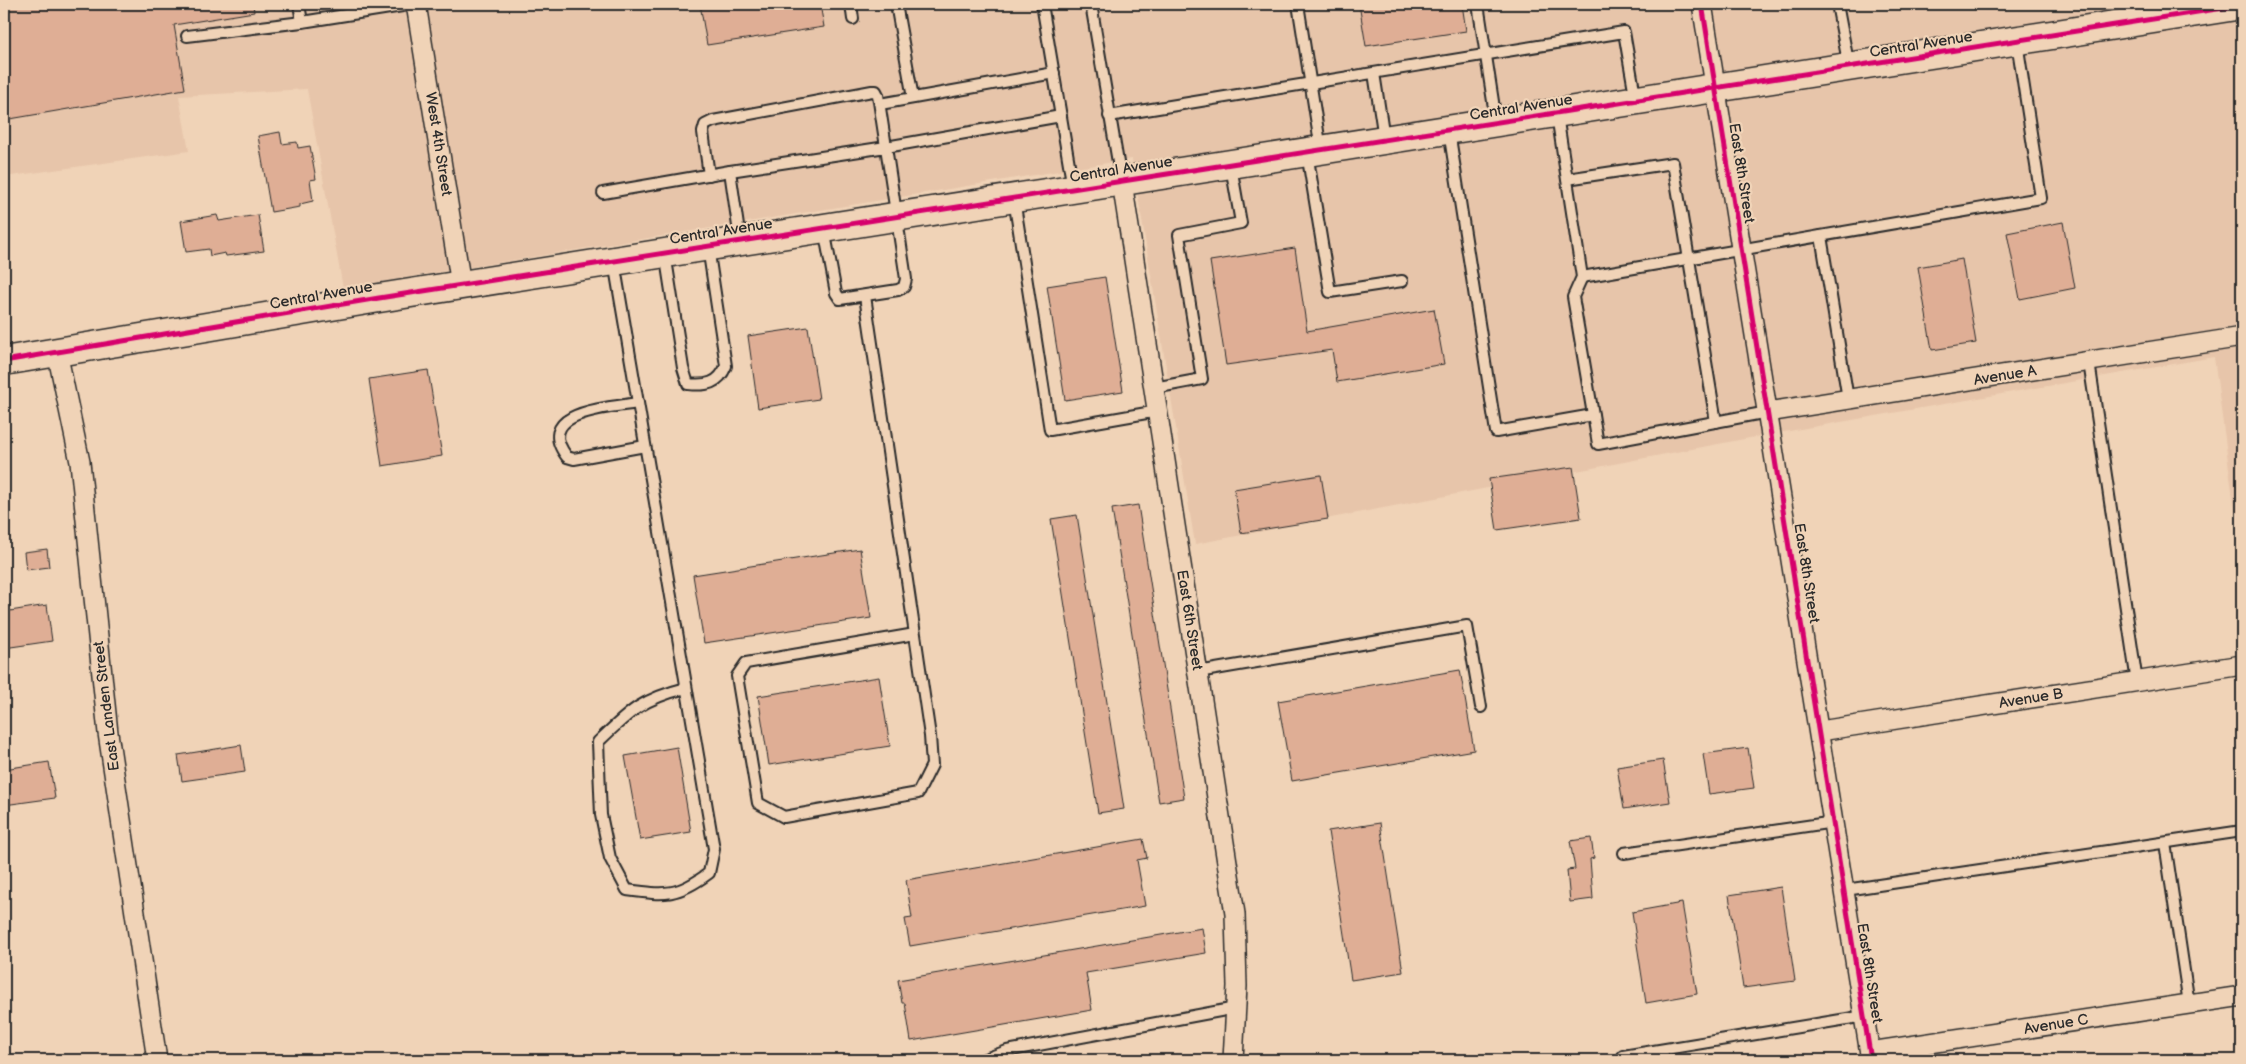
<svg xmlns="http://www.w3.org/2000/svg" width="2246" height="1064" viewBox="0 0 2246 1064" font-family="'Balsamiq Sans',sans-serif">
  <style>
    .built { fill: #e7c5aa }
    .building { fill: #dfae95; stroke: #2b2b2b }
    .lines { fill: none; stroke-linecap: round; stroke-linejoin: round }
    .lane-casing { stroke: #2b2b2b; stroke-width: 14 }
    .street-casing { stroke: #2b2b2b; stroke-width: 22 }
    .secondary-casing { stroke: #2b2b2b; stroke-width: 31 }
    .lane { stroke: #f0d3b7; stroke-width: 10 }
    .street { stroke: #f0d3b7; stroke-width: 19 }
    .secondary { stroke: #f0d3b7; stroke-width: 28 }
    .cycleway-casing { stroke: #f0d3b7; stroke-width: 8 }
    .cycleway { stroke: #d6006c; stroke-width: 5 }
    .labels { text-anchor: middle; stroke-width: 4.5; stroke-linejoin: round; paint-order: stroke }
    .street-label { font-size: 15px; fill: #2b2b2b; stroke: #f0d3b7 }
  </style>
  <rect width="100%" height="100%" fill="#f0d3b7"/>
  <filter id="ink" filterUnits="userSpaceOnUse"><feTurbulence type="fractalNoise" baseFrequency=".02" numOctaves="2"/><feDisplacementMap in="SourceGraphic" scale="10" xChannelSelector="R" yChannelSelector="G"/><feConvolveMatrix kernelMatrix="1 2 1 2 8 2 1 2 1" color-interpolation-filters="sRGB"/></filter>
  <g filter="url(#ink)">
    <!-- built -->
    <polygon class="built" points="4,4 2242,4 2242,512 2235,513 2214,357 1760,436 1195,544 1132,159 343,288 307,89 179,96 189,151 4,177"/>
    <!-- building -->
    <g class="building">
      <polygon points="4,4 253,4 254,12 174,25 185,89 4,120"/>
      <polygon points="700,4 820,4 824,27 707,45"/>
      <polygon points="1359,4 1462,4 1466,31 1366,46"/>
      <polygon points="280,132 282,144 297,142 298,148 310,146 316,179 310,180 313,201 300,204 300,207 271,212 258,136"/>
      <polygon points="217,215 219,221 258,215 264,251 226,256 225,253 210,256 209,249 186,252 181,221"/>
      <polygon points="2063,222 2075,288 2020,299 2007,233"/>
      <polygon points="1295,248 1307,331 1434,309 1444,364 1337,382 1332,350 1226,365 1210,261"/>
      <polygon points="1962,259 1976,343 1932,350 1918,267"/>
      <polygon points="1105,277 1123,391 1065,400 1047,286"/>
      <polygon points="808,327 819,399 758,408 748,336"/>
      <polygon points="428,370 442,456 382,466 369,379"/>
      <polygon points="1573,467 1581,518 1497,530 1489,479"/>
      <polygon points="1321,475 1328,519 1241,533 1234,489"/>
      <polygon points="1138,505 1184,798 1159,802 1112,509"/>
      <polygon points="1077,515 1124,809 1098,813 1051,519"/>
      <polygon points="47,549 49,567 26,570 24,552"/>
      <polygon points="860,549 871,618 704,643 693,575"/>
      <polygon points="47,605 52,641 4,648 4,612"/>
      <polygon points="1460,670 1474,750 1292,781 1278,701"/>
      <polygon points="879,677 890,746 769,765 758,696"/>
      <polygon points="241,745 245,772 182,781 178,755"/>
      <polygon points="677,747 691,832 640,840 625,756"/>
      <polygon points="1748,748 1754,788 1709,794 1703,754"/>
      <polygon points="1663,760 1670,802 1624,809 1617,767"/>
      <polygon points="49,762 55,798 4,805 4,769"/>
      <polygon points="1380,823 1403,972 1351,980 1328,831"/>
      <polygon points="1591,838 1594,858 1590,859 1593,899 1570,902 1567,870 1575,869 1570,841"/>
      <polygon points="1143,839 1147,858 1137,860 1145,906 910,946 905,919 912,918 906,880"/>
      <polygon points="1781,887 1795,981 1743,988 1729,895"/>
      <polygon points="1682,903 1697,994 1646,1003 1632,912"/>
      <polygon points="1202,928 1206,953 1086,973 1092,1010 911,1041 905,1003 902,1003 898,980"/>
    </g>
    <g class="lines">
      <!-- lane casing -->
      <g class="lane-casing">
        <g id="lane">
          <polyline points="299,4 302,22"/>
          <polyline points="851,4 853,19"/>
          <polyline points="896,4 913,98"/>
          <polyline points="1042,4 1073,188"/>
          <polyline points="1091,4 1121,180"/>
          <polyline points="1298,4 1321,150"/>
          <polyline points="1478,4 1496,121"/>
          <polyline points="1837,4 1849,67"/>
          <polyline points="187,36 302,22 415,4"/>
          <polyline points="1374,73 1384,138"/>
          <polyline points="880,104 1054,73"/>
          <polyline points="1557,115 1582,277 1573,297 1598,444 1768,412"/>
          <polyline points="1109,116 1624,32 1636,101"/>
          <polyline points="1449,131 1496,432 1593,415"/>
          <polyline points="1307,153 1330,292 1402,281"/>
          <polyline points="709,175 703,132 705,125 713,121 872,91 876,91 878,95 886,147 1061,116"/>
          <polyline points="1567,179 1673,163 1716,422"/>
          <polyline points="603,193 730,171"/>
          <polyline points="1014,199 1050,430 1158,411"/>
          <polyline points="1821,236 1848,399"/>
          <polyline points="740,240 730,171 886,147 906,279 904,287 898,290 840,299 836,293 824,229"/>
          <path d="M665 253 683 368 688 384C706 386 719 384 726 366L708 247"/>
          <path d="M614 262 714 849 709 873C677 897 665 895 627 890L610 858 601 815 598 742C630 711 642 699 686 688"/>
          <polyline points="1582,277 2041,198 2017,42"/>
          <polyline points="865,296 930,736 932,765 918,793 784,817 758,803 737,676 746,663 915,634"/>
          <polyline points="2089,362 2137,682"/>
          <polyline points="1154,388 1202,379 1179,235 1241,223 1231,166"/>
          <path d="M638 403C609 408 532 411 567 457L574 459 645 446"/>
          <polyline points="1198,672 1467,626 1481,707"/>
          <polyline points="2165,843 2189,1004"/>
          <polyline points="1624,853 1834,822"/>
          <polyline points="1845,890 2242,831"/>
          <polyline points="1623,1056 1865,1016"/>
          <polyline points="982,1060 1007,1051 1236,1008"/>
        </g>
      </g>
      <!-- street casing -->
      <g class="street-casing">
        <g id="street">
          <polyline points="416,4 461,285"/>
          <polyline points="1702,4 1871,1060"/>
          <polyline points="1122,182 1235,914 1237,986 1233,1060"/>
          <polyline points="57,352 80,462 108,733 157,1060"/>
          <polyline points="1768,412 2242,337"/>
          <polyline points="1820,731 2242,665"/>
          <polyline points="1870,1052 2242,996"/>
        </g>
      </g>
      <!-- secondary casing -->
      <g class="secondary-casing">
        <polyline id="secondary" points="4,361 379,298 2242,5"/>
      </g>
      <!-- lane -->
      <use href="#lane" class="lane"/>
      <!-- street -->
      <use href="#street" class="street"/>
      <!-- secondary -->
      <use href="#secondary" class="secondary"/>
      <!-- cycleway casing -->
      <g class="cycleway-casing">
        <g id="cycleway">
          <polyline points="1702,4 1871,1060"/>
          <polyline points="4,361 379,298 2242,5"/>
        </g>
      </g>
      <!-- cycleway -->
      <use href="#cycleway" class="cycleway"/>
    </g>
  </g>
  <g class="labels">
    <!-- street labels -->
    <g class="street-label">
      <text transform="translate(1921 44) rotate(-9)" y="5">Central Avenue</text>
      <text transform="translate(1521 107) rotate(-9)" y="5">Central Avenue</text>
      <text transform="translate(439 144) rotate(81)" y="5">West 4th Street</text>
      <text transform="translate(1121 169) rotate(-9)" y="5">Central Avenue</text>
      <text transform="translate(1742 173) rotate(81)" y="5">East 8th Street</text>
      <text transform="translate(721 231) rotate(-9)" y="5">Central Avenue</text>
      <text transform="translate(321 295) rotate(-10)" y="5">Central Avenue</text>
      <text transform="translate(2005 375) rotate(-9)" y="5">Avenue A</text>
      <text transform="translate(1807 573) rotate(81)" y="5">East 8th Street</text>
      <text transform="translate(1190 620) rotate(81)" y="5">East 6th Street</text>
      <text transform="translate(2031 698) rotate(-9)" y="5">Avenue B</text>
      <text transform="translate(106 706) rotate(-97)" y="5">East Landen Street</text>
      <text transform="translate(1870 973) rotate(81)" y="5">East 8th Street</text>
      <text transform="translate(2056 1024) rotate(-9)" y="5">Avenue C</text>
    </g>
  </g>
  <!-- margin -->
  <rect width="2246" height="1064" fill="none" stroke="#f0d3b7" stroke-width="20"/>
  <rect x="10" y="10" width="2226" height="1044" fill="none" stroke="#2b2b2b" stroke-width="2" filter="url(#ink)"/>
</svg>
